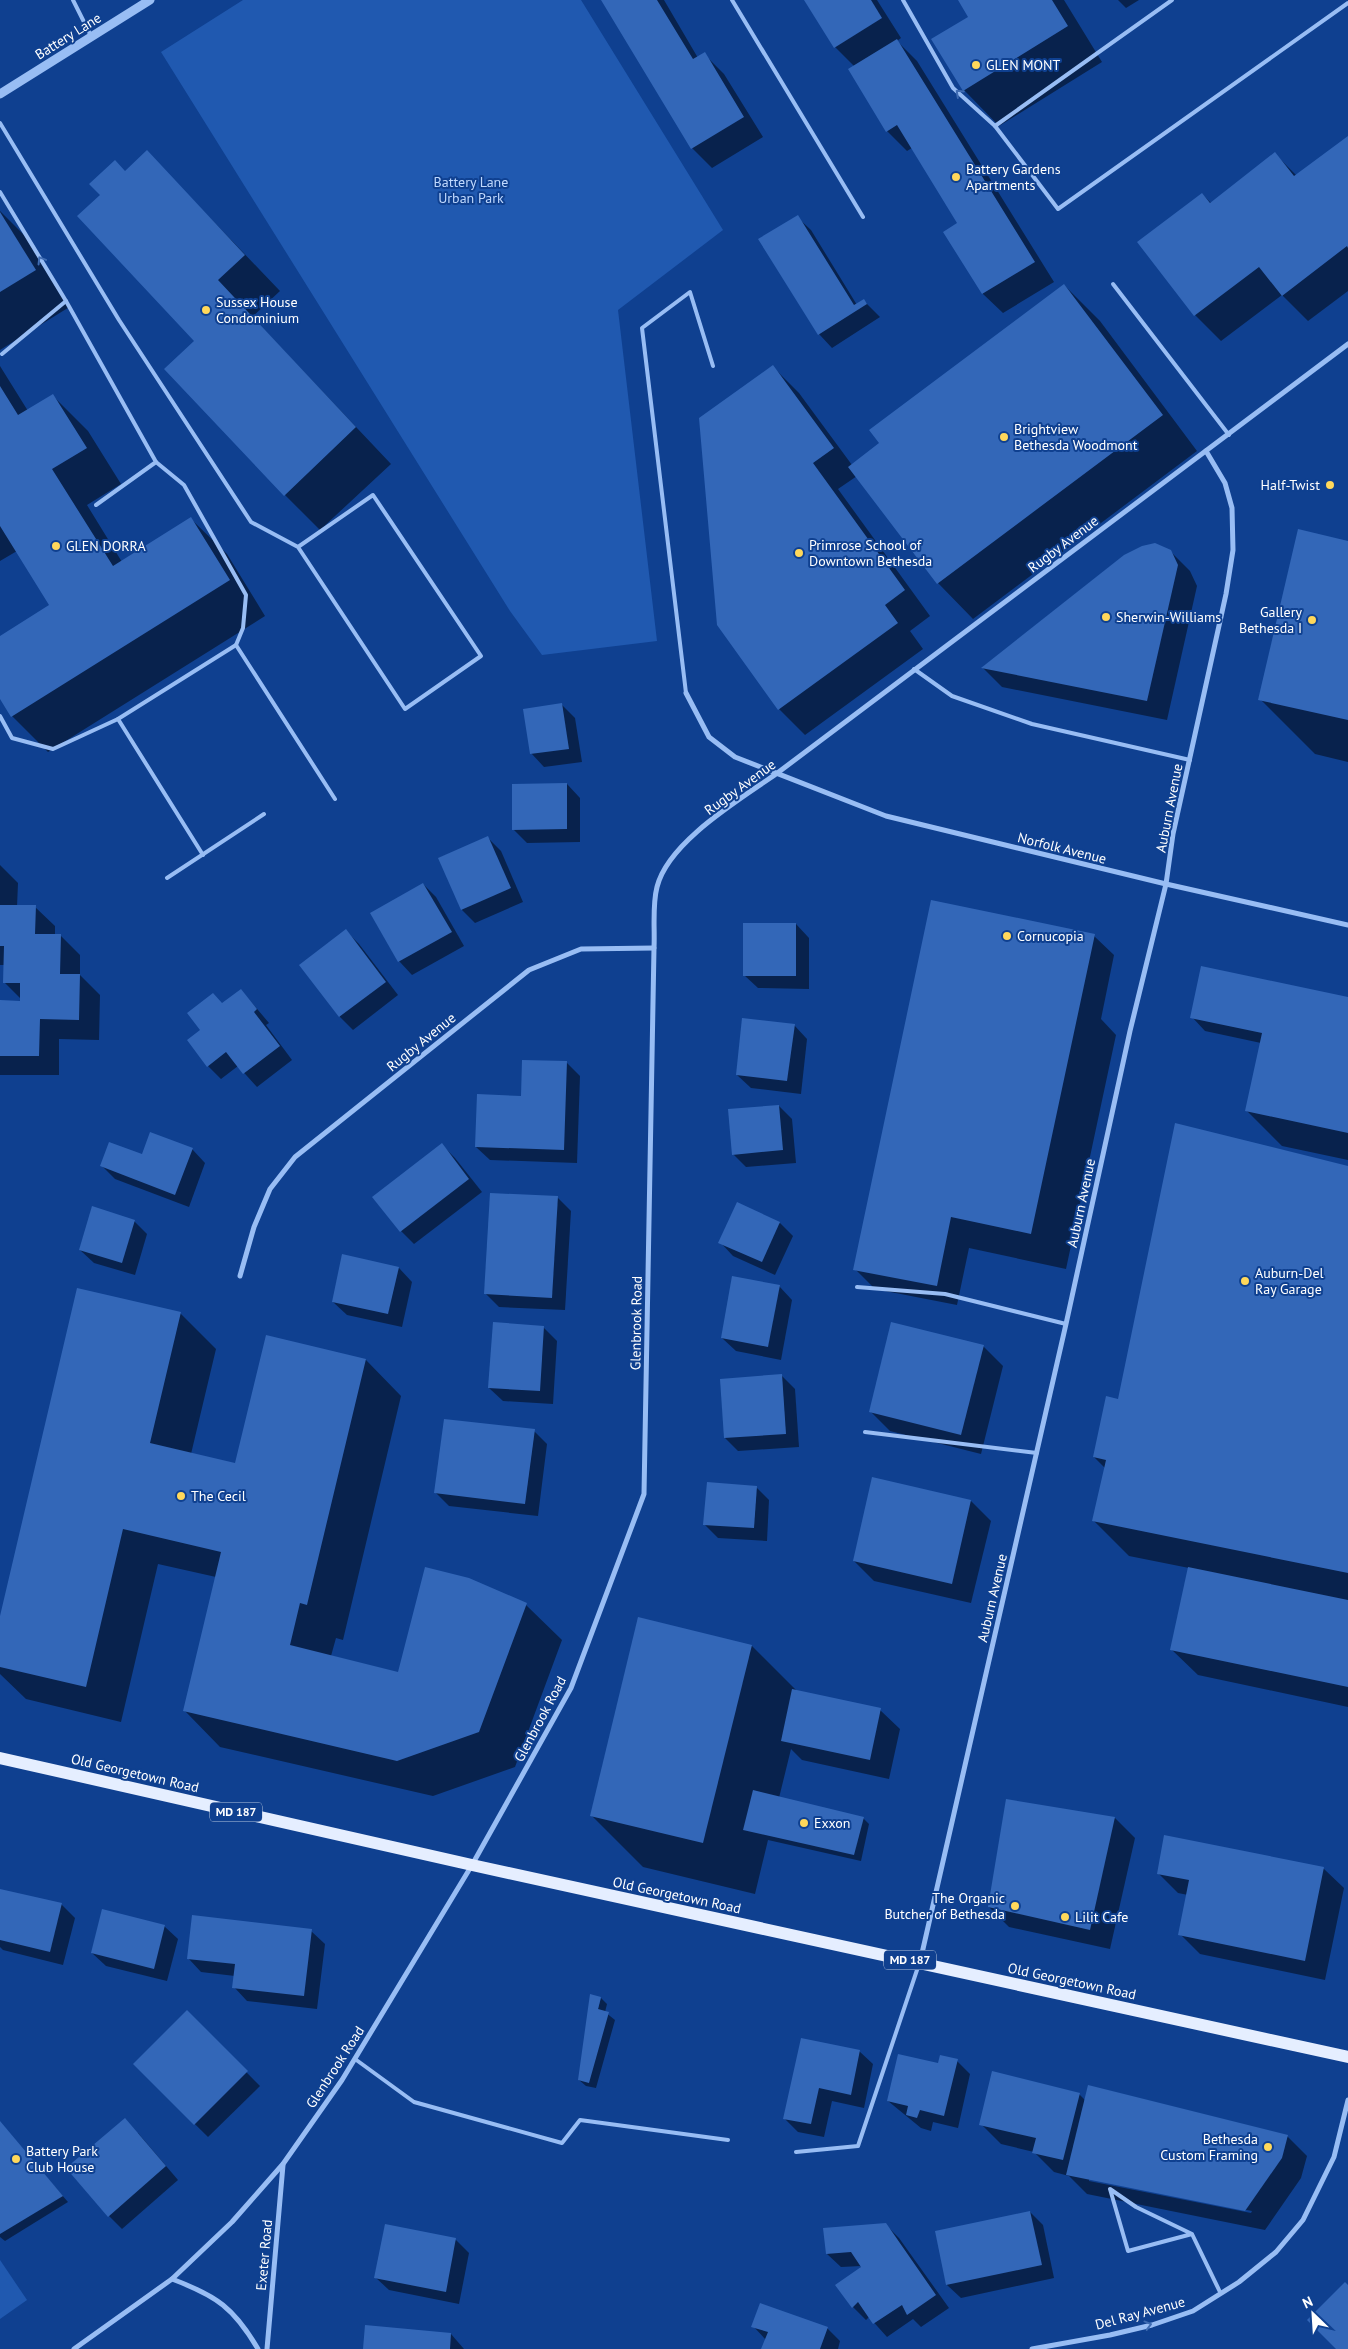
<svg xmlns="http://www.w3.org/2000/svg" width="1348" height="2349" viewBox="0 0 1348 2349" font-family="'PT Sans',sans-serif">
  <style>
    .green { fill: #2059b0 }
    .shadow { fill: #0007; fill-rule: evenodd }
    .building { fill: #3367b8 }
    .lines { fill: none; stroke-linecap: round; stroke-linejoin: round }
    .service { stroke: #98bdf4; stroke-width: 4 }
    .minor { stroke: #98bdf4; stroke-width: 5 }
    .tertiary { stroke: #98bdf4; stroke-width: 9 }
    .primary { stroke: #e5eeff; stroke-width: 12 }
    .oneway { stroke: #3f6cb3 }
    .poi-dot { fill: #ffd85b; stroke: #0f4090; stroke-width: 2 }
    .labels { text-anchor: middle; stroke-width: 4; stroke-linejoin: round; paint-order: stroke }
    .shield { fill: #0f4090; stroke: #b7c6de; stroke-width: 1 }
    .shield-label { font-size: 12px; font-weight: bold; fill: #fff }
    .street-label { font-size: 14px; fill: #fff; stroke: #0f4090 }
    .poi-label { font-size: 14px; fill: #fff; stroke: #0f4090; text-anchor: start }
    .park-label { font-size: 14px; fill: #c0d9fe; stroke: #0f4090 }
  </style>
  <rect width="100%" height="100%" fill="#0f4090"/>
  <!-- green -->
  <g class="green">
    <polygon points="243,0 581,0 723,230 618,310 657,641 542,655 510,611 161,52"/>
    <polygon points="0,2260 27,2300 0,2319"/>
  </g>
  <!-- shadow -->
  <g class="shadow">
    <polygon points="602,0 664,0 698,58 704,54 724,74 763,137 712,168 692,148"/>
    <polygon points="806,0 877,0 901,38 897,41 917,61 1054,282 1003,313 983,294 945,232 959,224 912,148 907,151 887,131 855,67 835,47"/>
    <polygon points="959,0 1064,0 1102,62 999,126 964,90 970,17"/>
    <polygon points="1118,0 1139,0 1126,8"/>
    <polygon points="1348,138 1348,291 1308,321 1282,295 1221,341 1195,315 1139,242 1202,194 1212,204 1275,154 1297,176"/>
    <polygon points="147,152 280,291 252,317 391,464 320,530 285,495 196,341 125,172"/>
    <polygon points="0,211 32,243 71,306 0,350"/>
    <polygon points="797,217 811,230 857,305 864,301 880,317 832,348 819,334"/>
    <polygon points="1064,285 1100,321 1197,451 973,619 938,583 857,476 838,489 930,616 910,631 923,649 805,735 779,709 718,625 773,367 799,393 852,465 880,444"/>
    <polygon points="0,366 28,411 52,395 88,431 121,484 87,505 122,562 191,519 227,554 265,616 48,752 12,716 0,697 0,638 51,606 17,551 0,561"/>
    <polygon points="1348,542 1348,762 1315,754 1260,699"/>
    <polygon points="1170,551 1190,571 1197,586 1167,720 1002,687 983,668"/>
    <polygon points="562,705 575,718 582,762 544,767 531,753"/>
    <polygon points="567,784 580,798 580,842 527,843 513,829"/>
    <polygon points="488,838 501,851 523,902 475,923 462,910 439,858"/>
    <polygon points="0,865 18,883 17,907 35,907 55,926 55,935 60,935 80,955 80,975 100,995 99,1040 59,1039 59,1075 0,1075 0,1002 21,1002 21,999 5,983 5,965 0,965"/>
    <polygon points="423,884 436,897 464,946 412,975 399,961"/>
    <polygon points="796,924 809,938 809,989 758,988 744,975"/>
    <polygon points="346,931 359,944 398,995 353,1030 340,1017 301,965"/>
    <polygon points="1094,936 1114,955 1101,1019 1116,1035 1066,1269 969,1248 957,1305 875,1289 855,1269"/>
    <polygon points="241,990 269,1023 266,1025 292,1060 257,1087 238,1066 221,1079 208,1066 202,1030 223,1004"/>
    <polygon points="1348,998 1348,1160 1282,1146 1247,1111 1261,1043 1205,1031 1192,1017"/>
    <polygon points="794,1025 807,1039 801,1094 751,1088 737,1075"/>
    <polygon points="566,1062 580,1076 577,1163 490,1160 476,1147 522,1097"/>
    <polygon points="779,1106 792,1119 796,1163 746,1167 733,1154"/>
    <polygon points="441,1144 455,1158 482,1192 414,1244 401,1231"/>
    <polygon points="192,1149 205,1163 189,1207 115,1179 102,1166 143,1156"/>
    <polygon points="1348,1167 1348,1707 1198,1675 1172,1650 1189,1568 1129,1556 1093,1520 1105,1468 1094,1457 1119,1400"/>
    <polygon points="557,1197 571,1211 565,1310 499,1307 486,1294"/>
    <polygon points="134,1221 147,1234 135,1275 94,1263 80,1250"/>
    <polygon points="780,1223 793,1236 775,1275 733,1256 720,1242"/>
    <polygon points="399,1268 412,1282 402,1327 347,1315 333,1302"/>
    <polygon points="779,1286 792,1300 781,1360 736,1351 722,1338"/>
    <polygon points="180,1313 216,1349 191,1454 236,1464 267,1337 366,1360 401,1396 343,1640 336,1638 331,1656 399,1674 526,1605 562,1640 515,1767 433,1796 220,1747 185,1711 216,1577 158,1564 121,1722 26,1699 0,1674 0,1621"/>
    <polygon points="543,1327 557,1341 553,1404 503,1401 489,1388"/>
    <polygon points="983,1346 1003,1366 981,1454 890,1431 870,1411"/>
    <polygon points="781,1375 795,1389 799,1447 738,1451 725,1438"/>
    <polygon points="534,1431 547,1444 538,1516 449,1506 436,1493"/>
    <polygon points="756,1487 769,1500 767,1541 718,1538 705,1525"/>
    <polygon points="971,1501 991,1521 971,1603 874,1581 854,1561"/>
    <polygon points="639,1618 752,1646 797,1691 880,1710 900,1729 889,1779 802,1760 791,1749 779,1798 863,1818 869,1824 861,1861 768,1840 755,1894 643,1867 591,1815"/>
    <polygon points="1115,1818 1135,1838 1110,1949 1009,1927 989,1907"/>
    <polygon points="1324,1869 1344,1888 1325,1980 1200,1954 1180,1934 1188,1895 1178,1893 1158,1873"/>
    <polygon points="0,1894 61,1904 75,1918 63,1965 3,1950 0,1947"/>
    <polygon points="164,1926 178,1939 167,1981 106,1966 92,1953"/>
    <polygon points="311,1931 325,1944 317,2009 247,2001 234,1987 235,1976 201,1972 188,1958"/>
    <polygon points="601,1998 607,2004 605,2012 615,2020 596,2088 586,2086 579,2080"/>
    <polygon points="187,2012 260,2086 208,2137 134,2064"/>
    <polygon points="859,2051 873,2064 864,2108 832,2101 824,2137 798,2132 785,2119"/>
    <polygon points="957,2061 970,2074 958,2128 933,2122 931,2131 921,2128 888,2101 939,2064"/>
    <path d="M1079 2094 1085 2100 1287 2136 1307 2156 1301 2178 1265 2230 1087 2194 1069 2176 1054 2172 1034 2152 1001 2144 981 2124ZM1089 2178 1252 2211 1251 2213 1089 2181Z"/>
    <polygon points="0,2124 68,2202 5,2241 0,2237"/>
    <polygon points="138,2133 178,2180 122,2229 109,2216"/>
    <polygon points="1030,2212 1043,2225 1054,2278 961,2298 947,2285 936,2232"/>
    <polygon points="885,2224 899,2238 949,2308 921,2327 913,2319 887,2337 869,2317 866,2320 853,2307 861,2266 841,2267 827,2254"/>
    <polygon points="456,2240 469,2253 459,2304 389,2290 375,2277"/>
    <polygon points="753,2326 827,2328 840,2341 838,2349 763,2349 766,2340"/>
    <polygon points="451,2334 464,2349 364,2349"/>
  </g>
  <!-- building -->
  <g class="building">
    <polygon points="601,0 657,0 693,59 705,52 744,117 691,149"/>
    <polygon points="804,0 871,0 882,18 834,48"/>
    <polygon points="958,0 1052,0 1068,26 963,91 931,39 968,17"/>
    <polygon points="897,39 1035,262 982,294 943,232 957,223 897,125 886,132 848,69"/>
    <polygon points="1348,136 1348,248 1347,246 1282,296 1259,267 1194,316 1137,242 1202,193 1210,203 1275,152 1294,176"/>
    <polygon points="147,150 245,255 218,280 356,427 284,496 164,369 194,341 77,216 100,195 89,184 115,160 125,171"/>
    <polygon points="0,212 36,270 0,292"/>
    <polygon points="798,215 854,305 864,299 867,304 818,335 758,239"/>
    <polygon points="1064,284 1163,415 937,584 848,467 879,443 869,430"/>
    <polygon points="773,365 834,448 813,463 905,590 885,605 898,623 778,710 717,625 699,418"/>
    <polygon points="0,386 18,415 53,394 87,448 52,469 113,566 191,517 230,580 11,717 0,699 0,636 49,605 0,526"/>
    <polygon points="1298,529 1348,541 1348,720 1258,700"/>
    <polygon points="1155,543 1171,550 1178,565 1147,701 981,668 1124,555 1142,546"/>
    <polygon points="562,703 569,749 530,754 523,709"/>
    <polygon points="567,783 567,829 512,830 512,784"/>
    <polygon points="488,836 511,888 461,910 438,858"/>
    <polygon points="423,883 452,932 398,962 370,913"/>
    <polygon points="931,900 1095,934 1031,1234 951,1217 937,1286 853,1270"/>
    <polygon points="0,905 36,905 35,934 61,934 60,974 80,974 79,1020 40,1019 39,1056 0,1056 0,1000 20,1001 20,983 3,983 4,946 0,946"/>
    <rect x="743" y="923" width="53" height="53"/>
    <polygon points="346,929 386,982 339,1017 299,965"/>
    <polygon points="1201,966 1348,997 1348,1133 1245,1111 1262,1033 1190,1018"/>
    <polygon points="241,989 257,1009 254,1012 280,1046 243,1074 226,1052 207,1067 187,1040 200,1030 187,1013 213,993 222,1003"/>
    <polygon points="742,1018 795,1024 787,1081 736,1075"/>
    <polygon points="522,1060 567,1061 564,1150 475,1147 477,1094 521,1096"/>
    <polygon points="779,1105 783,1150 732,1155 728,1109"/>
    <polygon points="1175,1123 1348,1166 1348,1573 1092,1521 1106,1460 1093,1457 1106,1396 1118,1399"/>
    <polygon points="150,1132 193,1148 175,1195 100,1166 109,1142 142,1154"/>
    <polygon points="442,1143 469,1179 400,1232 372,1197"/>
    <polygon points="490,1193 558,1196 552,1298 484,1294"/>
    <polygon points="737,1202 780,1222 762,1262 718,1243"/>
    <polygon points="92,1206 135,1220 122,1263 79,1250"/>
    <polygon points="342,1254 399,1267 388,1314 332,1302"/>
    <polygon points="732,1276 780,1285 768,1347 721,1338"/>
    <polygon points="77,1288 181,1312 150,1443 235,1463 266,1335 366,1359 307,1605 300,1603 290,1645 398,1672 425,1567 469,1578 527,1603 479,1732 397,1761 183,1711 221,1552 123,1529 86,1687 0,1667 0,1616"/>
    <polygon points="493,1322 544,1326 540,1391 488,1388"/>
    <polygon points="891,1322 984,1345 961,1435 869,1412"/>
    <polygon points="782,1374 786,1434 724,1438 720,1379"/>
    <polygon points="444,1419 535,1429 525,1504 434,1493"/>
    <polygon points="872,1477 971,1500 952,1584 853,1561"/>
    <polygon points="707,1482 757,1486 754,1528 703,1525"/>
    <polygon points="1188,1567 1348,1600 1348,1687 1170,1650"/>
    <polygon points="638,1617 752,1645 703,1843 590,1816"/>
    <polygon points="792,1689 881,1708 870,1760 781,1741"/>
    <polygon points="753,1790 864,1817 854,1855 743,1830"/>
    <polygon points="1006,1799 1115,1817 1090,1930 988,1907"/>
    <polygon points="1164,1835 1324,1867 1305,1961 1178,1935 1189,1880 1157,1874"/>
    <polygon points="0,1889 62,1903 50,1952 0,1940"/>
    <polygon points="102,1909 165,1925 154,1969 91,1953"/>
    <polygon points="192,1915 312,1929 304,1996 232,1988 235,1964 187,1959"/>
    <polygon points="590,1994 601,1997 598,2009 609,2012 589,2083 578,2080"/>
    <polygon points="187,2010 248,2071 194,2125 133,2064"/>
    <polygon points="801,2038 860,2050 851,2095 819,2088 811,2124 783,2119"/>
    <polygon points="898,2054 938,2063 940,2055 958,2059 944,2116 920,2110 917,2118 906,2115 908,2106 887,2101"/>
    <polygon points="992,2071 1080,2093 1063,2160 1032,2153 1036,2138 979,2125"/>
    <polygon points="1088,2085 1288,2135 1282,2158 1245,2211 1066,2175"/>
    <polygon points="125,2118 166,2166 108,2217 66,2168"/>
    <polygon points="0,2121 63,2196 0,2234"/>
    <polygon points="1030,2211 1042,2265 946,2285 935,2231"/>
    <polygon points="886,2223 936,2295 907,2315 902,2305 873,2324 858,2302 852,2308 835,2285 861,2267 851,2252 826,2254 823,2228"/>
    <polygon points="385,2224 456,2238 446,2292 374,2278"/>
    <polygon points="1345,2282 1348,2285 1348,2349 1336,2349 1307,2320"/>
    <polygon points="760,2303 828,2327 820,2349 761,2349 768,2332 751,2327"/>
    <polygon points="365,2325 451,2333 450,2349 363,2349"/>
  </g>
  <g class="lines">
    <!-- service -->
    <g class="service">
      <polyline points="73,0 91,36"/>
      <polyline points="732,0 863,217"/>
      <polyline points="903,0 953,88 995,126"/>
      <polyline points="1172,0 995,126 1058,209 1348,3"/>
      <polyline points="0,123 119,320 251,522 298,547 405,709 481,656 373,495 298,547"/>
      <polyline points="0,192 66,301 156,462 96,505"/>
      <polyline points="1113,284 1229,435"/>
      <polyline points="2,354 66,301"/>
      <polyline points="236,645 335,799"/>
      <polyline points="914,669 952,696 1032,724 1190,760"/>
      <polyline points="686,693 642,328 690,292 713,366"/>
      <polyline points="0,716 12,738 53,749 118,719 236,645 243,628 246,595 184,485 156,462"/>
      <polyline points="118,719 203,855"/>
      <polyline points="167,878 264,814"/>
      <polyline points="857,1287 945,1294 1066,1324"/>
      <polyline points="865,1432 1037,1453"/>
      <polyline points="355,2059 414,2102 562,2143 580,2120 728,2140"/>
      <polyline points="796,2152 858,2146 919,1964"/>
      <polyline points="1192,2234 1136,2207 1110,2189 1128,2251 1192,2234 1220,2292"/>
    </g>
    <!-- minor -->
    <g class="minor">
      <polyline points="686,693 709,737 735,757 886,816 1166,884 1348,925"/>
      <polyline points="240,1276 254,1227 270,1189 295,1157 529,970 581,949 654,948"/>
      <polyline points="920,1962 1066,1324 1130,1031 1166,884 1173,834 1226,594 1233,550 1232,508 1225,483 1206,451"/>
      <path d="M172 2279C217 2296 234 2308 258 2349"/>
      <path d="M74 2349 172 2279 232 2222 283 2164 342 2080 472 1865 571 1688 644 1494 654 948C655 929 652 906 657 887 668 842 739 800 776 774L1348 344"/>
      <polyline points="267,2349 283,2165"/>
      <polyline points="1032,2349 1110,2335 1152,2325 1193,2311 1239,2282 1276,2252 1303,2220 1334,2157 1348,2100"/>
    </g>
    <!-- tertiary -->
    <polyline class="tertiary" points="0,94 150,0"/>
    <!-- primary -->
    <polyline class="primary" points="0,1758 472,1865 1348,2057"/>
  </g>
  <!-- one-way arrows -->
  <defs><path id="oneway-chevron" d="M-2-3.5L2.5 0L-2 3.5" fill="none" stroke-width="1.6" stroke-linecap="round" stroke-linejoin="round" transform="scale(1.25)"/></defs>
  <g class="oneway">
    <use href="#oneway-chevron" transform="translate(959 93) rotate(-137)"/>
    <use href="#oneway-chevron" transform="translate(41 260) rotate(-121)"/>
    <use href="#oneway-chevron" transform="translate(1148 2325) rotate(-15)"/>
  </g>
  <!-- markers -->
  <g class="poi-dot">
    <circle cx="976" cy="65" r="5"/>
    <circle cx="956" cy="177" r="5"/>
    <circle cx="206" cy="310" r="5"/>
    <circle cx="1004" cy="437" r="5"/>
    <circle cx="1330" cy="485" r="5"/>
    <circle cx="56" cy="546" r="5"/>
    <circle cx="799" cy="553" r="5"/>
    <circle cx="1106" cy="617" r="5"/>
    <circle cx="1312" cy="620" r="5"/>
    <circle cx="1007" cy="936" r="5"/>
    <circle cx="1245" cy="1281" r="5"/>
    <circle cx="181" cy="1496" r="5"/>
    <circle cx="804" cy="1823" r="5"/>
    <circle cx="1015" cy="1906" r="5"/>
    <circle cx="1065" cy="1917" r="5"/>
    <circle cx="1268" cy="2147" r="5"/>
    <circle cx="16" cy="2159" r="5"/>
  </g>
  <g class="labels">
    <!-- shield labels -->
    <g class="shield">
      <rect x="210" y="1802.5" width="52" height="19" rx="4"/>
      <rect x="884" y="1950.5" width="52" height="19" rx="4"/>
    </g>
    <g class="shield-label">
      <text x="236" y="1816">MD 187</text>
      <text x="910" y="1964">MD 187</text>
    </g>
    <!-- street labels -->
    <g class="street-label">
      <text transform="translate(68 36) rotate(-32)" y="5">Battery Lane</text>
      <text transform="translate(1063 544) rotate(-37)" y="5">Rugby Avenue</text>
      <text transform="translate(740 787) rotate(-36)" y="5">Rugby Avenue</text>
      <text transform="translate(1169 808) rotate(-79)" y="5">Auburn Avenue</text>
      <text transform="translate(1062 848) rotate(14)" y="5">Norfolk Avenue</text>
      <text transform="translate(421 1042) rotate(-39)" y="5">Rugby Avenue</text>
      <text transform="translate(1081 1203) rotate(-78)" y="5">Auburn Avenue</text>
      <text transform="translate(636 1323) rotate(-89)" y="5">Glenbrook Road</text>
      <text transform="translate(992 1598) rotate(-77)" y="5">Auburn Avenue</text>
      <text transform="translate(540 1719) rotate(-62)" y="5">Glenbrook Road</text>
      <text transform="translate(135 1773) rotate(13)" y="5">Old Georgetown Road</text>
      <text transform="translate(677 1895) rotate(12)" y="5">Old Georgetown Road</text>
      <text transform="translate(1072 1981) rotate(12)" y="5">Old Georgetown Road</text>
      <text transform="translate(335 2067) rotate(-57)" y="5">Glenbrook Road</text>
      <text transform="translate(264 2255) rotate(-85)" y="5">Exeter Road</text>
      <text transform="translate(1140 2313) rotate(-15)" y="5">Del Ray Avenue</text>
    </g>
    <!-- poi labels -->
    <g class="poi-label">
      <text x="986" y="70">GLEN MONT</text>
      <text x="966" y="174">Battery Gardens<tspan x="966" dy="16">Apartments</tspan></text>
      <text x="216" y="307">Sussex House<tspan x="216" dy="16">Condominium</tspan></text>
      <text x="1014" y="434">Brightview<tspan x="1014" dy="16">Bethesda Woodmont</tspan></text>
      <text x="1320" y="490" text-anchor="end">Half-Twist</text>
      <text x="809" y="550">Primrose School of<tspan x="809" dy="16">Downtown Bethesda</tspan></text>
      <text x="66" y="551">GLEN DORRA</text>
      <text x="1302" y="617" text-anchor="end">Gallery<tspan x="1302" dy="16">Bethesda I</tspan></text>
      <text x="1116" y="622">Sherwin-Williams</text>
      <text x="1017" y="941">Cornucopia</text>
      <text x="1255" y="1278">Auburn-Del<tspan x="1255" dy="16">Ray Garage</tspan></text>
      <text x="191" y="1501">The Cecil</text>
      <text x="814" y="1828">Exxon</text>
      <text x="1005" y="1903" text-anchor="end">The Organic<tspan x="1005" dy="16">Butcher of Bethesda</tspan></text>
      <text x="1075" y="1922">Lilit Cafe</text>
      <text x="1258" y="2144" text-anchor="end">Bethesda<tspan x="1258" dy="16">Custom Framing</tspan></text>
      <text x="26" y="2156">Battery Park<tspan x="26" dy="16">Club House</tspan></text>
    </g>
    <!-- park labels -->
    <g class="park-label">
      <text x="471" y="187">Battery Lane<tspan x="471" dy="16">Urban Park</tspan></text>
    </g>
  </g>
  <!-- north arrow -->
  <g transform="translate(1313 2314) rotate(335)" stroke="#0f4090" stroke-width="4" paint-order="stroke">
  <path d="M0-4L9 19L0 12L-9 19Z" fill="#ffffff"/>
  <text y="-8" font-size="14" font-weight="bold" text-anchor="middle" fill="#ffffff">N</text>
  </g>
</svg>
